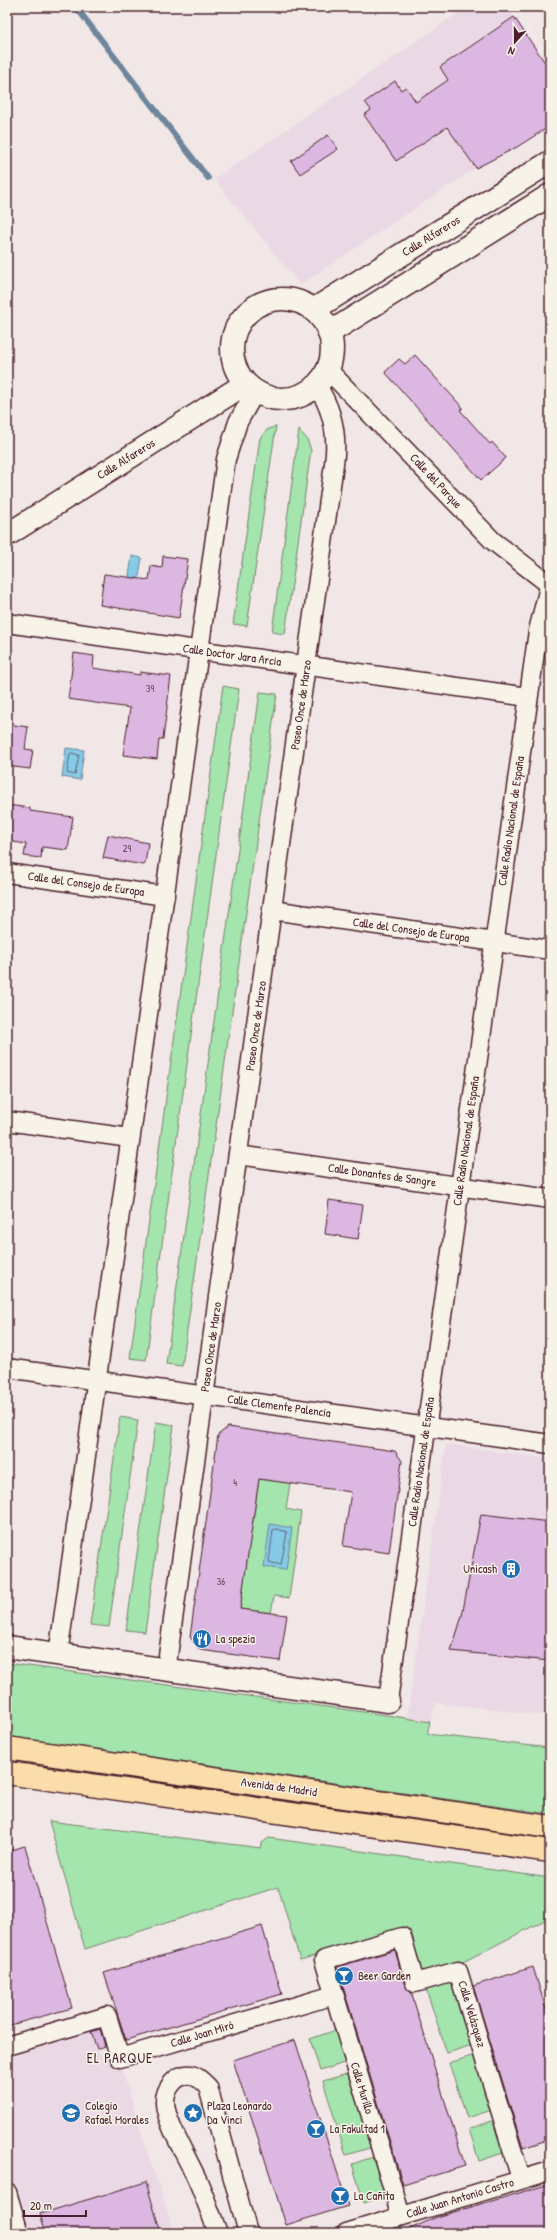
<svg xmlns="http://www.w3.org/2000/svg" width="557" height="2240" viewBox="0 0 557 2240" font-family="'Patrick Hand',sans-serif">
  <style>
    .built { fill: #ead9e5 }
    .green { fill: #a4e4ad; stroke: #77826c }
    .water { fill: #85cae6; stroke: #6d869b }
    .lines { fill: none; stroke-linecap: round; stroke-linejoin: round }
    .shore { stroke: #626376; stroke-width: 1 }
    .stream { stroke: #6d869b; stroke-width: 6 }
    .building { fill: #dbb7e1; stroke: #4a1f2b }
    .street-casing { stroke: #4a1f2b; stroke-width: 21 }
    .secondary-casing { stroke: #4a1f2b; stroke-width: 25 }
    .primary-casing { stroke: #4a1f2b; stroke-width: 25 }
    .street { stroke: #f7f3e8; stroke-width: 18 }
    .secondary { stroke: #f7f3e8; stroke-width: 22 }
    .primary { stroke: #faddab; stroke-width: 22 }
    .labels { text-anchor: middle; stroke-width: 3; stroke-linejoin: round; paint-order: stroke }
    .number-label { font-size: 10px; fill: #6e4558 }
    .street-label { font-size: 12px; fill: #4a1f2b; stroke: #f7f3e8 }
    .poi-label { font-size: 12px; fill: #4a1f2b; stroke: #f7f3e8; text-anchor: start }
    .quarter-label { font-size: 14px; letter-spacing: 1px; fill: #4a1f2b; stroke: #f7f3e8 }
  </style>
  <rect width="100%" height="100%" fill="#f1e7e7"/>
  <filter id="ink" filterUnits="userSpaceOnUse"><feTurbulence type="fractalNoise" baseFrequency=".025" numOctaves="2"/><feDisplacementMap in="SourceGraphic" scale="8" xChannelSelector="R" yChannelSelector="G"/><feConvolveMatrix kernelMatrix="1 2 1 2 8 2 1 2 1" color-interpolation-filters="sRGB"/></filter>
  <g filter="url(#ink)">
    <!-- built -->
    <g class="built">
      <polygon points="467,7 505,7 512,14 550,70 550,126 517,147 476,168 300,285 214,179"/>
      <polygon points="446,1444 550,1459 550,1716 436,1703 430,1722 407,1719"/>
      <polygon points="90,2026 98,2052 121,2065 150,2161 175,2233 27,2233 7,2165 7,2053"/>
    </g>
    <!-- green -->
    <g class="green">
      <polygon points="276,426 247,626 233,624 260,438 267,430"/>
      <polygon points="299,430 307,439 311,450 285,634 272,632"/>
      <polygon points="223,686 239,689 146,1360 130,1358"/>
      <polygon points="260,692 277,694 182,1366 166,1364"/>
      <polygon points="120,1417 138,1420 109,1627 90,1625"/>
      <polygon points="156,1422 174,1425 145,1632 126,1630"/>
      <polygon points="259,1479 290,1483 286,1509 301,1512 289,1598 274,1596 271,1613 240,1609 248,1553 202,1547 205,1528 251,1534"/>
      <polygon points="7,1663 393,1716 430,1722 427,1734 550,1748 550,1814 7,1736"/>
      <polygon points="49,1821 261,1848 262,1843 269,1838 550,1878 546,1917 545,1920 463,1962 422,1974 408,1929 300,1960 278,1887 85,1949"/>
      <polygon points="451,1977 473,2045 447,2053 425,1986"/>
      <polygon points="336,2030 347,2062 320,2071 310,2039"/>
      <polygon points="475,2055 492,2110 467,2118 449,2063"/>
      <polygon points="350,2073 373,2147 346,2155 323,2081"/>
      <polygon points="495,2120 506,2152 479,2161 469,2129"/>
      <polygon points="376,2156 389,2195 364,2203 352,2164"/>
    </g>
    <!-- water -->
    <g class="water">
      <polygon points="132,556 142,558 137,589 127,588"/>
      <polygon points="66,748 84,750 80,780 62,777"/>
      <polygon points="270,1524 292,1528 286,1570 264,1567"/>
    </g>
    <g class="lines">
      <!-- shore -->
      <g class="shore">
        <polygon points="72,753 79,755 75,775 67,773 70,754"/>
        <polygon points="276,1529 287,1532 281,1565 269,1562 273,1530"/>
      </g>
      <!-- stream -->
      <polyline class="stream" points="76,7 208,178"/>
    </g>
    <!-- building -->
    <g class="building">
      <polygon points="514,17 550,70 550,126 517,147 476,168 447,127 396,161 364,115 371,110 365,102 395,81 401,90 406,87 416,102 448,80 440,67"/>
      <polygon points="328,135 338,149 300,174 291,161"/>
      <polygon points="415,355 463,408 460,410 490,444 492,442 506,458 481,480 385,372 399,359 405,364"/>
      <polygon points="163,556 188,559 179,618 100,605 104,574 149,580 151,566 162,568"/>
      <polygon points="74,653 94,656 93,668 140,675 140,672 171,676 163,739 159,739 157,759 123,755 130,708 68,699"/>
      <polygon points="7,724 28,727 25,749 33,750 30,769 7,766"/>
      <polygon points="7,805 30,808 30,811 73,817 68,850 42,847 41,858 24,856 26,844 7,841"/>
      <polygon points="108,835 148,843 145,864 143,865 103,858"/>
      <polygon points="329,1200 363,1205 358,1239 325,1234"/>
      <polygon points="228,1427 395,1451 402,1461 389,1553 343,1546 351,1492 259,1479 240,1609 287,1615 280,1661 200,1650 190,1637 218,1435"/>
      <polygon points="481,1514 550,1522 550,1661 451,1651 462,1616"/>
      <polygon points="25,1846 72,2008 7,2026 7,1851"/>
      <polygon points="262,1926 282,1994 126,2040 104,1973"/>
      <polygon points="395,1950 405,1986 411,1992 465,2166 403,2185 337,1967"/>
      <polygon points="533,1967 550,2022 550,2139 523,2148 473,1986"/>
      <polygon points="100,2029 105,2046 97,2049 91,2032"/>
      <polygon points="295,2040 348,2206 286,2225 233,2060"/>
      <polygon points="146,2182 161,2233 46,2233 40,2214"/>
      <polygon points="550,2184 550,2233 401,2233 437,2217"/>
    </g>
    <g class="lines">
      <!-- street casing -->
      <g class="street-casing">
        <g id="street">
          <polyline points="328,370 493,541 550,585"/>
          <polyline points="7,623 528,697"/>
          <polyline points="7,873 165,896"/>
          <polyline points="272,910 550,950"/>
          <polyline points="7,1121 130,1138"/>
          <polyline points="238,1155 550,1199"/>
          <polyline points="7,1368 550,1444"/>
          <polyline points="58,1655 226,459 238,422 255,392"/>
          <path d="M166 1670 334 464C338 436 333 410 317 386"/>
          <polyline points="388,1701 538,631 550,583"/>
          <polyline points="7,2046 107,2016 120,2058 334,1995"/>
          <polyline points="7,2192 19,2233"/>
          <polyline points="401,2216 324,1960 402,1937 415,1983 458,1971 521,2179"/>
          <path d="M218 2233C211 2215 205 2197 197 2179 188 2159 166 2123 165 2103 164 2090 176 2073 191 2075 197 2076 203 2082 208 2087L248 2233"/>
          <polyline points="346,2233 550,2171"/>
        </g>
      </g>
      <!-- secondary casing -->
      <g class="secondary-casing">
        <g id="secondary">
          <circle cx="282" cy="349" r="50"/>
          <polyline points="313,310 550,162"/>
          <polyline points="329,333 550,195"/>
          <polyline points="7,535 245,384"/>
          <polyline points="7,1647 388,1701"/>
        </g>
      </g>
      <!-- primary casing -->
      <g class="primary-casing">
        <g id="primary">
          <polyline points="7,1748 550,1827"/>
          <polyline points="7,1773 550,1851"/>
        </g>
      </g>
      <!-- street -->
      <use href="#street" class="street"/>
      <!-- secondary -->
      <use href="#secondary" class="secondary"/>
      <!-- primary -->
      <use href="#primary" class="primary"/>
    </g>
  </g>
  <!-- icons -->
  <defs>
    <g id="building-disc" transform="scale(1)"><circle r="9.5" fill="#1f6fb2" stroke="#f7f3e8"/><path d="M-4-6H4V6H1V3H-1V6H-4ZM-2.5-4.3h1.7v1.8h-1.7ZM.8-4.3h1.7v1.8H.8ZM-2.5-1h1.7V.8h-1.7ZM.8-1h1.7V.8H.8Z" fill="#fff"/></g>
    <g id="restaurant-disc" transform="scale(1)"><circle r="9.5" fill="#1f6fb2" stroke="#f7f3e8"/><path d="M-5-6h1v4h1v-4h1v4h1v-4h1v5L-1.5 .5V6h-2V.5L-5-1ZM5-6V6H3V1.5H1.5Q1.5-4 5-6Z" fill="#fff"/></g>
    <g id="bar-disc" transform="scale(1)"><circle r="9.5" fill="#1f6fb2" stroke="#f7f3e8"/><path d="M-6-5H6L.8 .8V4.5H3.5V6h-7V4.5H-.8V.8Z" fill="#fff"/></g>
    <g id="school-disc" transform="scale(1)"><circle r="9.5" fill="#1f6fb2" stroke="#f7f3e8"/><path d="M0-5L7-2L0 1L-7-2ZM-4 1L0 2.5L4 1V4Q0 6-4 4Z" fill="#fff"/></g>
    <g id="sight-disc" transform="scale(1)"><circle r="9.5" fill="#1f6fb2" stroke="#f7f3e8"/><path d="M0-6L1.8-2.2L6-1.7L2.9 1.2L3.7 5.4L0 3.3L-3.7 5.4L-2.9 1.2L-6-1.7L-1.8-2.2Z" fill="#fff"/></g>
  </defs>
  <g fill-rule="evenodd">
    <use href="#building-disc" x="511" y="1569"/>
    <use href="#restaurant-disc" x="202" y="1639"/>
    <use href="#bar-disc" x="344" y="1976"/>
    <use href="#school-disc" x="71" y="2113"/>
    <use href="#sight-disc" x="193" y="2113"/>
    <use href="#bar-disc" x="316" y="2129"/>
    <use href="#bar-disc" x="340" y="2196"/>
  </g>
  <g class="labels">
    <!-- number labels -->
    <g class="number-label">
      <text x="150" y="692">39</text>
      <text x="127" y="852">29</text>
      <text x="235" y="1486">4</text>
      <text x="221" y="1585">36</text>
    </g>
    <!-- street labels -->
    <g class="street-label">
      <text transform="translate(431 236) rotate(-32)" y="4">Calle Alfareros</text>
      <text transform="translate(126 459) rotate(-32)" y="4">Calle Alfareros</text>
      <text transform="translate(436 481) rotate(47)" y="4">Calle del Parque</text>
      <text transform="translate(232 655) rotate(8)" y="4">Calle Doctor Jara Arcia</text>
      <text transform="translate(301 705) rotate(-82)" y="4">Paseo Once de Marzo</text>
      <text transform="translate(511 821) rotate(-82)" y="4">Calle Radio Nacional de España</text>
      <text transform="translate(86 884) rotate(8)" y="4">Calle del Consejo de Europa</text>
      <text transform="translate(411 930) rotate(8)" y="4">Calle del Consejo de Europa</text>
      <text transform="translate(256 1026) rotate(-82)" y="4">Paseo Once de Marzo</text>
      <text transform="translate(466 1141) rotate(-82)" y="4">Calle Radio Nacional de España</text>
      <text transform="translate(382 1175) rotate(8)" y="4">Calle Donantes de Sangre</text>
      <text transform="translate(211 1347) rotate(-82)" y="4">Paseo Once de Marzo</text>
      <text transform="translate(279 1406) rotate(8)" y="4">Calle Clemente Palencia</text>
      <text transform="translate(421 1462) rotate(-82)" y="4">Calle Radio Nacional de España</text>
      <text transform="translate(279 1787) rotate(8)" y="4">Avenida de Madrid</text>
      <text transform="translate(472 2014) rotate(73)" y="4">Calle Velázquez</text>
      <text transform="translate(202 2034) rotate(-17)" y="4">Calle Joan Miró</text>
      <text transform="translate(362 2088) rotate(73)" y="4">Calle Murillo</text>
      <text transform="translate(460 2198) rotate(-17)" y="4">Calle Juan Antonio Castro</text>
    </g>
    <!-- poi labels -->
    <g class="poi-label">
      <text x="497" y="1573" text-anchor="end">Unicash</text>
      <text x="216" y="1643">La spezia</text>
      <text x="358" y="1980">Beer Garden</text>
      <text x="85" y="2110">Colegio<tspan x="85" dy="14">Rafael Morales</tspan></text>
      <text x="207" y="2110">Plaza Leonardo<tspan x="207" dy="14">Da Vinci</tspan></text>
      <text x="330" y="2133">La Fakultad 1</text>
      <text x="354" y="2200">La Cañita</text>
    </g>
    <!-- quarter labels -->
    <g class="quarter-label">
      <text x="120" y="2063">EL PARQUE</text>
    </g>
  </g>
  <!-- margin -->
  <rect width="557" height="2240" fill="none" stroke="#f7f3e8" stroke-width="24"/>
  <rect x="12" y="12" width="533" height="2216" fill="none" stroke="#4a1f2b" stroke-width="1.5" filter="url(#ink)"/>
  <!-- north arrow -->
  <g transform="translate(515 42) rotate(201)" stroke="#f7f3e8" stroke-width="3" paint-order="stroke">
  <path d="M0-3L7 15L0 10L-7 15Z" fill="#4a1f2b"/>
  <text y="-6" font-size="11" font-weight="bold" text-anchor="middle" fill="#4a1f2b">N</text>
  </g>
  <!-- scale -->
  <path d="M24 2210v6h62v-6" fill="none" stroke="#4a1f2b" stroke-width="2"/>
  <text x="30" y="2210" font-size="12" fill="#4a1f2b" stroke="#f7f3e8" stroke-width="3" paint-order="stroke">20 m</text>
</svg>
